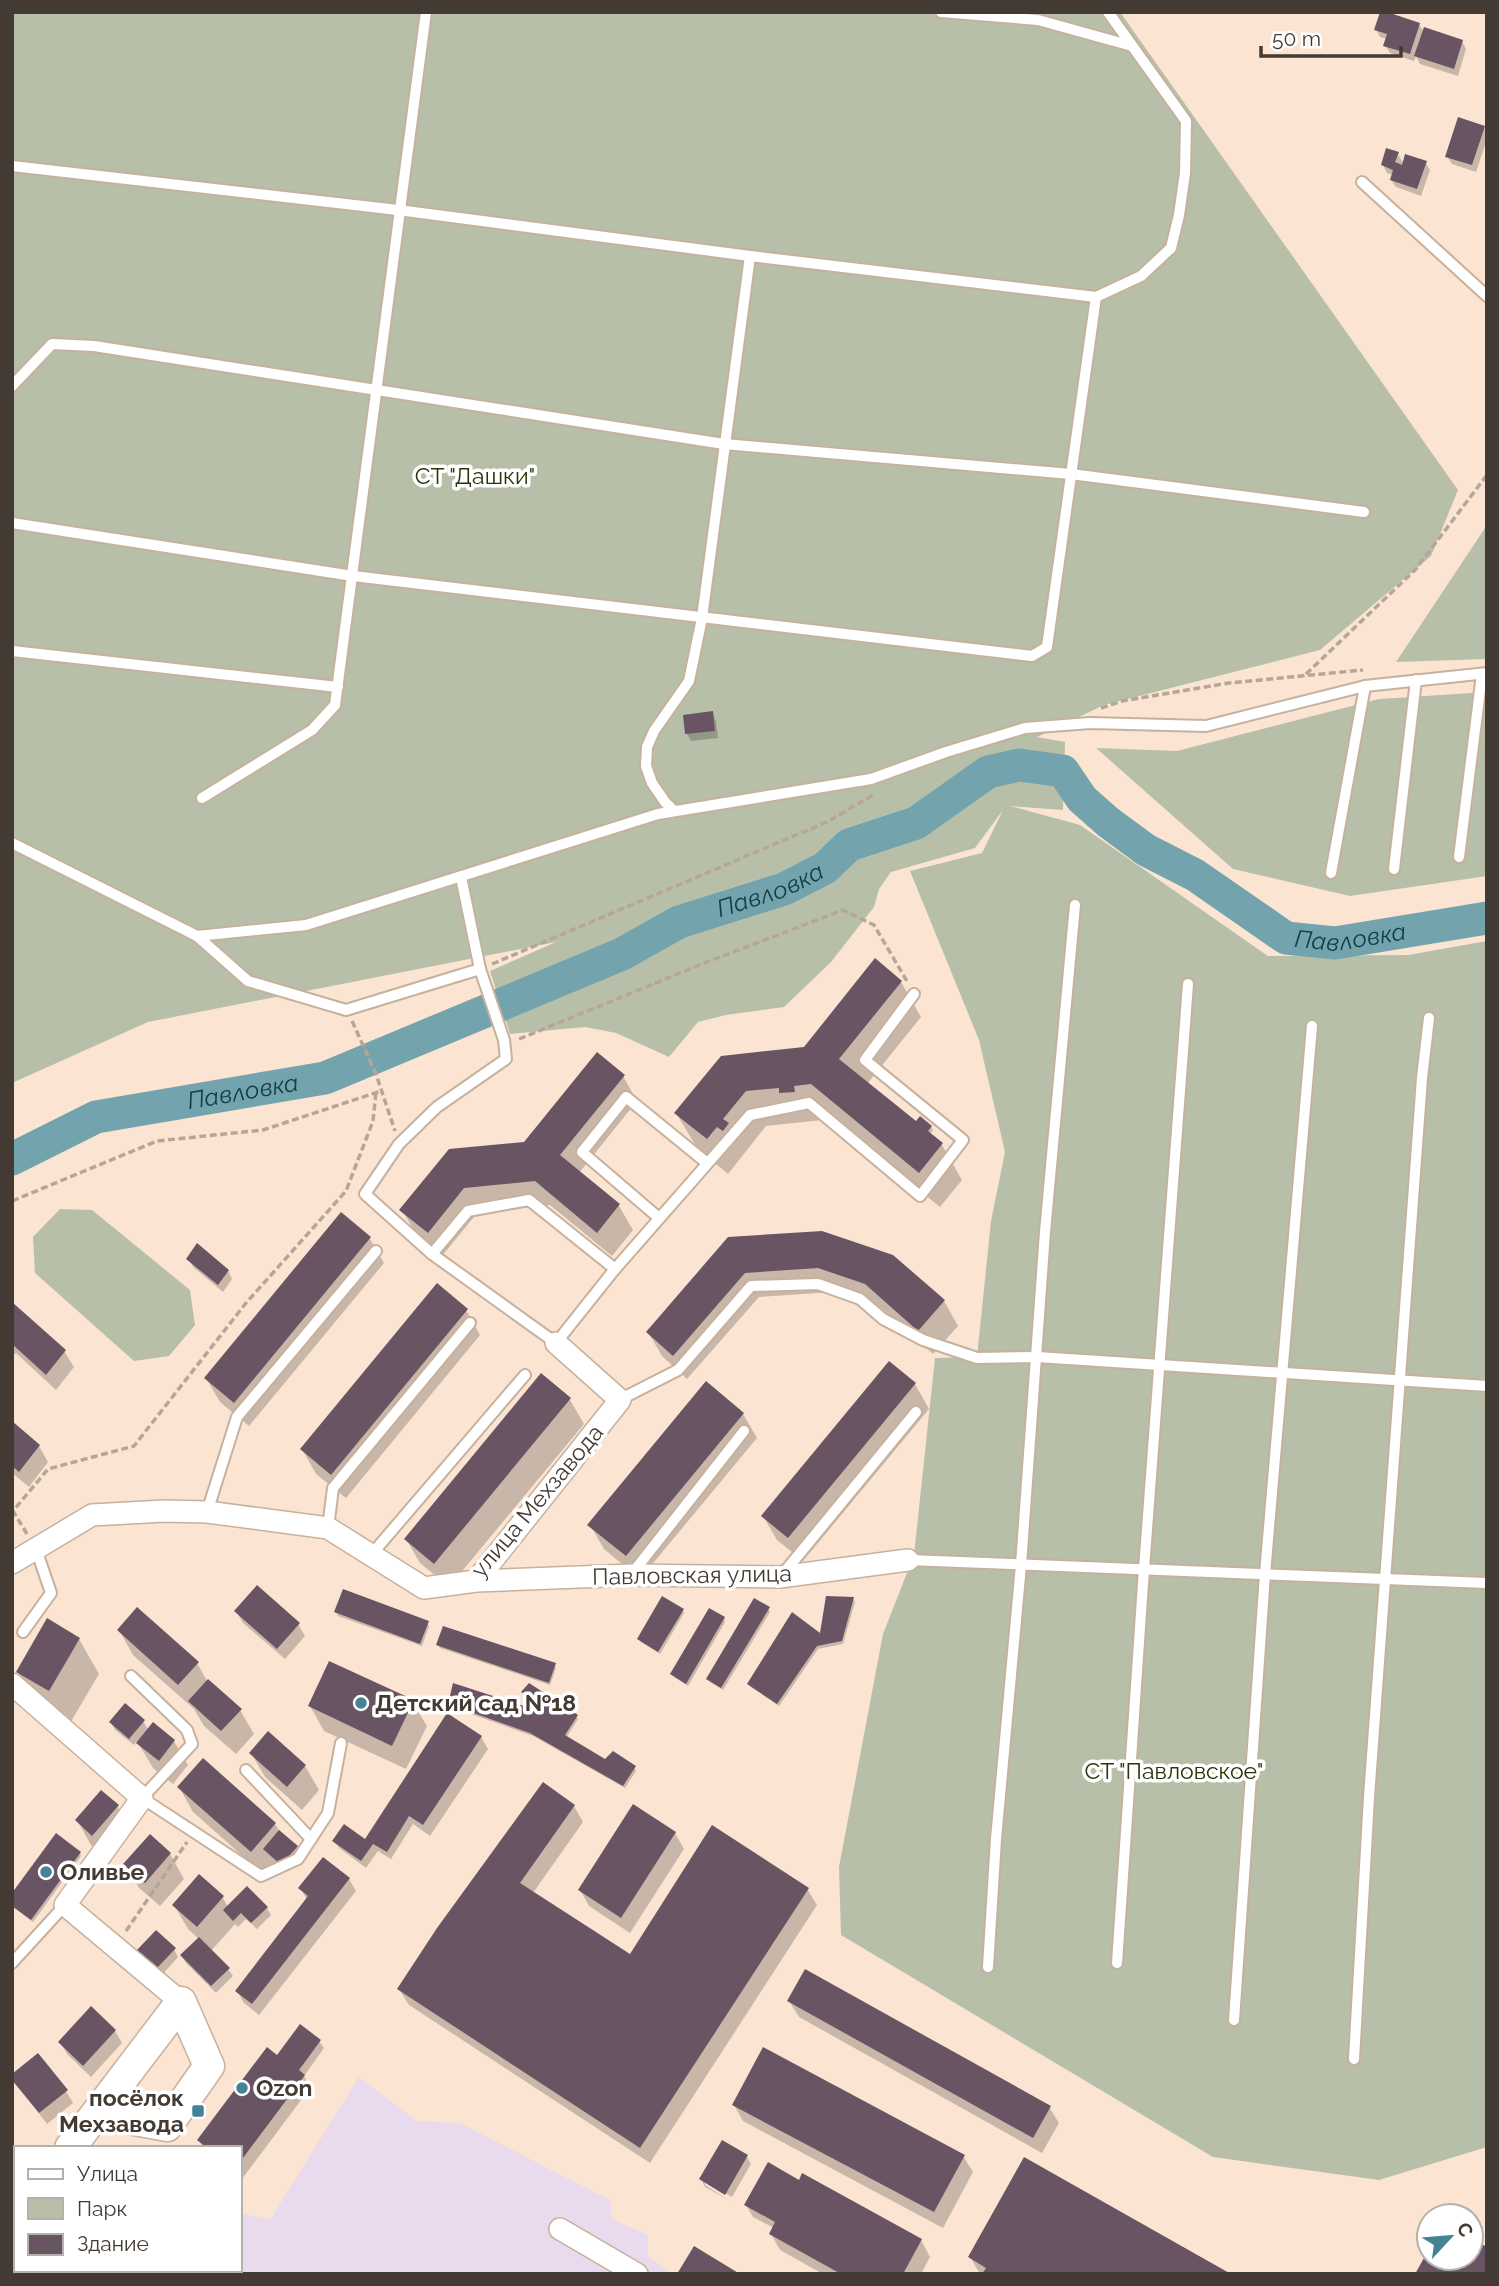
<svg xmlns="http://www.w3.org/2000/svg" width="1499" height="2286" viewBox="0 0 1499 2286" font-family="Raleway,sans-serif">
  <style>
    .industrial { fill: #e9daed }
    .green { fill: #b8bfa8 }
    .shadow { fill: #0003 }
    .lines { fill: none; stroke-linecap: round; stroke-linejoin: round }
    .river { stroke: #73a3ac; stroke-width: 33 }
    .building { fill: #685463 }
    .lane-casing { stroke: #c6b19e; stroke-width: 14 }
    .street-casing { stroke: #c6b19e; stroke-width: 24 }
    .secondary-casing { stroke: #c6b19e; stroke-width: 33 }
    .path { stroke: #b6a697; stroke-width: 3.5; stroke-dasharray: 7 3.5; stroke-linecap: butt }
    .lane { stroke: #fff; stroke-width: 10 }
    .street { stroke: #fff; stroke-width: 21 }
    .secondary { stroke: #fff; stroke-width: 30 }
    .poi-dot { fill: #438297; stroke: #fff; stroke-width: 2.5 }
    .labels { text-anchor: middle; stroke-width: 7; stroke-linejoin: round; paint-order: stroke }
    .park-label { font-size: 23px; fill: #2b3407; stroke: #fff }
    .street-label { font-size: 23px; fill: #433b33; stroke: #fff }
    .poi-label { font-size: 23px; font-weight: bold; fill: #433b33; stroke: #fff; text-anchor: start }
    .water-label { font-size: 24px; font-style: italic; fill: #0f3d45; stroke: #fff }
  </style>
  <rect width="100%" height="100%" fill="#fbe5d2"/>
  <!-- industrial -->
  <polygon class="industrial" points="359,2077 417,2121 460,2123 610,2200 612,2219 648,2235 648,2256 671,2274 51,2274 53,2270 240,2270 240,2213 270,2220"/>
  <!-- green -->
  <g class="green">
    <polygon points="12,12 1120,12 1458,490 1431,556 1320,650 1104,705 1037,737 1065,742 1063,810 1011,806 1080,825 1268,956 1408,955 1487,941 1487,2147 1379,2180 1213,2157 841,1935 839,1867 883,1634 914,1555 935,1358 977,1357 991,1221 1005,1152 979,1040 910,871 982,853 1003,810 975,848 891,872 879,889 874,907 831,962 784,1007 726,1015 698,1022 669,1057 616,1033 585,1027 510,1034 490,971 556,942 148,1022 12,1083"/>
    <polygon points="1487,525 1487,659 1396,662"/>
    <polygon points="1487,692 1487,876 1350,896 1233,869 1096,748 1177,751 1379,699"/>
    <polygon points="60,1209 92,1210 190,1290 195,1325 169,1356 134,1361 35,1273 33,1237"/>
  </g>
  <!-- shadow -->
  <g class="shadow">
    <polygon points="1419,24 1424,33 1462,41 1466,49 1458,76 1420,64 1416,56 1414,61 1390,53 1385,45 1387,39 1380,37 1376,29"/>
    <polygon points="1484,127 1487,132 1487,139 1476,172 1452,164 1447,156"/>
    <polygon points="1397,153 1404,164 1425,162 1430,170 1421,196 1396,187 1391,180 1393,175 1387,173 1383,165"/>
    <polygon points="712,713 716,721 718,738 691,741 687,734 685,716"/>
    <polygon points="901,982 921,1017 867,1084 922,1128 931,1127 933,1130 929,1135 942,1145 962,1180 940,1207 832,1119 766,1126 728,1174 697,1148 676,1113 804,1049"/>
    <polygon points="623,1076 637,1101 579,1173 619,1206 633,1230 612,1256 550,1205 478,1212 442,1256 416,1234 402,1210 524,1143"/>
    <polygon points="341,1214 370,1239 384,1263 249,1426 220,1402 206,1378"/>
    <polygon points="729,1239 944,1301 958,1326 933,1354 881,1308 833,1292 759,1297 687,1379 662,1356 648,1332"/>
    <polygon points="198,1246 228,1271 232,1279 223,1292 193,1267 189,1259"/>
    <polygon points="12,1305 64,1351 74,1367 56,1390 16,1353 12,1357"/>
    <polygon points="466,1310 480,1335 346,1498 316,1474 302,1449"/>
    <polygon points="541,1375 570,1400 584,1424 449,1587 420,1563 406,1539"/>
    <polygon points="706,1384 743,1414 757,1438 640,1579 604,1549 590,1525"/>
    <polygon points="915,1384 929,1409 803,1561 777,1540 763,1516"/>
    <polygon points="12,1423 39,1446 48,1462 29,1487 12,1473"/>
    <polygon points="853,1599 855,1602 843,1644 818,1649 779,1706 751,1687 749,1684 821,1637"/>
    <polygon points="768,1608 770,1612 723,1690 710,1682 708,1679"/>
    <polygon points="682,1610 684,1613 660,1654 641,1642 639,1639"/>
    <polygon points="236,1611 298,1624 305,1636 285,1659 243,1623"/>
    <polygon points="336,1612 427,1622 429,1626 422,1646 338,1616"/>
    <polygon points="724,1618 725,1622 688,1686 674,1677 672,1674"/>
    <polygon points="119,1630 197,1663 207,1681 240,1710 254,1734 236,1754 204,1726 194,1709 133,1655"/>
    <polygon points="79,1639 99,1674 69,1725 38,1707 18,1672"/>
    <polygon points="438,1645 554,1665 556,1668 550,1685 440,1648"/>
    <polygon points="523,1692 576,1716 578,1719 566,1738 605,1761 634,1767 636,1771 625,1788 533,1736 451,1707 450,1704 528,1709 534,1700"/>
    <polygon points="412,1702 427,1726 406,1769 324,1731 310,1706"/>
    <polygon points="143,1721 149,1731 174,1741 188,1765 173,1784 153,1768 137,1741 134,1745 115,1730 111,1722"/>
    <polygon points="481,1737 488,1749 430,1836 413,1824 391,1859 378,1851 366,1868 339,1848 334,1841 365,1841"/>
    <polygon points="251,1753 305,1766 319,1790 302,1810 265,1777"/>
    <polygon points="203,1761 275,1824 280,1832 297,1847 301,1855 286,1872 276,1863 265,1876 193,1812 179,1787"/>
    <polygon points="117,1806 131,1831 106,1859 91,1845 77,1820"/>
    <polygon points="574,1806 583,1822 533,1893 630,1956 807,1889 817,1905 650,2163 409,2005 399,1989"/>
    <polygon points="675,1833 684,1849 630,1933 589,1906 580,1890"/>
    <polygon points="150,1836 170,1854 184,1879 160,1906 139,1888 125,1864"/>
    <polygon points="80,1853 81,1856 33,1922 12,1906"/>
    <polygon points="199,1876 223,1898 228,1907 267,1908 271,1915 257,1929 246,1919 238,1927 235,1924 211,1951 228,1969 233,1976 216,1993 186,1963 182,1956 199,1939 188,1929 174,1905"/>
    <polygon points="349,1879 356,1891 259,2015 244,2003 237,1991 307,1900 301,1889"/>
    <polygon points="174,1949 178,1957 162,1975 143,1958 139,1950"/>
    <polygon points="789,2001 1049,2107 1059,2123 1042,2153 799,2017"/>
    <polygon points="91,2009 115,2031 122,2043 91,2077 67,2054 60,2042"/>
    <polygon points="319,2041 324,2048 304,2076 310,2088 242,2179 240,2178 243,2172 240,2170 240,2148 207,2145 207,2148 203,2148 199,2140 278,2057"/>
    <polygon points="12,2078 66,2091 73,2103 47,2124"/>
    <polygon points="734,2105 963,2156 973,2172 943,2228 743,2121"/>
    <polygon points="747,2157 751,2164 732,2197 705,2181 705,2185 730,2201 705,2187 701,2179"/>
    <polygon points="800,2182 921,2240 930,2257 921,2274 823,2274 780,2250 771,2234 774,2228 753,2217 746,2205"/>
    <polygon points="970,2257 1227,2274 980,2274"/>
  </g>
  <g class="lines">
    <!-- river -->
    <path class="river" id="s1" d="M12 1159 96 1117 325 1078 622 954 679 922 784 889 825 868 849 845 916 823 988 772 1019 765 1063 771 1082 799 1108 822 1146 850 1195 875 1286 938 1335 943 1487 918"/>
  </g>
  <!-- building -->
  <g class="building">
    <polygon points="1380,12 1387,12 1420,23 1410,54 1383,46 1387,34 1374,30"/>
    <polygon points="1424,27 1463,40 1454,69 1414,56"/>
    <polygon points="1458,117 1485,126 1472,165 1445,157"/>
    <polygon points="1386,148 1399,152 1395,162 1402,165 1405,154 1427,161 1417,189 1390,180 1393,170 1381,165"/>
    <polygon points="713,711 715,731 685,734 683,715"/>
    <polygon points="875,958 902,981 839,1059 916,1121 920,1116 932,1126 928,1131 943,1143 919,1173 811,1084 794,1086 795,1092 779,1093 779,1088 746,1091 723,1119 729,1123 723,1131 717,1127 707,1139 674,1113 721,1056 804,1047"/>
    <polygon points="597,1052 625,1075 560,1155 620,1204 597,1233 535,1181 464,1188 428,1233 399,1210 449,1149 524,1142"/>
    <polygon points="341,1212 371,1237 234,1403 204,1378"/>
    <polygon points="822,1231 893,1255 945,1300 918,1331 865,1284 818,1268 745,1273 673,1356 646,1332 728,1237"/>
    <polygon points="197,1243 229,1270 218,1285 186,1259"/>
    <polygon points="437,1283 468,1309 331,1475 300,1449"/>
    <polygon points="12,1302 66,1350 46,1375 12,1344"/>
    <polygon points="889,1361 916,1383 788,1538 761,1516"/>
    <polygon points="541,1373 571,1398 434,1564 404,1539"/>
    <polygon points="706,1381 744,1413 626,1556 587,1525"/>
    <polygon points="12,1421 40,1445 19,1472 12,1466"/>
    <polygon points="257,1585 300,1623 277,1649 234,1611"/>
    <polygon points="343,1589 429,1621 420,1644 334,1612"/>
    <polygon points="662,1596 684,1609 658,1652 637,1639"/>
    <polygon points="826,1596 854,1597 842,1641 817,1646 777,1704 747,1684 792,1612 820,1633"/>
    <polygon points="754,1598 770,1607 721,1688 706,1679"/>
    <polygon points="137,1607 199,1662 178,1685 117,1630"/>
    <polygon points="709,1608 725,1617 686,1684 670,1674"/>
    <polygon points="47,1618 80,1638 49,1691 16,1672"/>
    <polygon points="443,1626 556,1663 549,1683 436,1645"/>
    <polygon points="329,1661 414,1700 392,1746 308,1706"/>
    <polygon points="208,1679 242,1709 221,1731 188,1701"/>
    <polygon points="453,1683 527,1707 533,1698 521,1692 529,1683 578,1715 565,1735 605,1759 613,1751 636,1766 623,1786 530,1733 448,1704"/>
    <polygon points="125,1703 145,1720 129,1739 109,1722"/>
    <polygon points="447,1713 482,1736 423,1825 409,1816 387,1852 373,1844 361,1861 332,1841 344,1824 365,1839"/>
    <polygon points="153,1722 175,1740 159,1761 136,1743"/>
    <polygon points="268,1731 306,1765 287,1787 249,1753"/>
    <polygon points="203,1758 276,1823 251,1852 177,1787"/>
    <polygon points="543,1782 575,1805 520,1883 630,1954 712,1825 809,1888 640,2148 397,1989 437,1928"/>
    <polygon points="101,1790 119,1805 92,1836 75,1820"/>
    <polygon points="633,1804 676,1832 621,1918 578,1890"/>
    <polygon points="279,1830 298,1846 281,1865 263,1849"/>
    <polygon points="56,1833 81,1852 31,1920 12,1906 12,1893"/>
    <polygon points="150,1834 171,1853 145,1883 123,1864"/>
    <polygon points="323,1857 350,1878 252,2004 235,1991 308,1896 298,1888"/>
    <polygon points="199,1874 224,1896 197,1927 172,1905"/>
    <polygon points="247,1886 268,1907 251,1923 241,1913 233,1921 223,1910"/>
    <polygon points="156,1930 176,1948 157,1968 137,1950"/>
    <polygon points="199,1937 230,1968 211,1986 180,1955"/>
    <polygon points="805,1969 1051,2106 1033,2138 787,2001"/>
    <polygon points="91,2006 116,2030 83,2066 58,2042"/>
    <polygon points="300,2024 321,2040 299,2070 305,2075 240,2162 240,2148 207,2148 197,2140 267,2047 277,2055"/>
    <polygon points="763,2047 965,2155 934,2212 732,2105"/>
    <polygon points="38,2053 68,2090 39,2113 12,2080 12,2074"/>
    <polygon points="722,2140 748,2155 725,2195 699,2179"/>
    <polygon points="1024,2157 1231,2274 982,2274 986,2268 968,2257"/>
    <polygon points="768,2162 799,2180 802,2173 922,2239 903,2274 841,2274 769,2234 775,2222 744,2205"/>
    <polygon points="1471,2238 1487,2247 1487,2274 1415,2274 1429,2249 1429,2258 1471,2258"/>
    <polygon points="694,2246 740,2274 677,2274"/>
  </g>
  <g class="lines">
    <!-- lane casing -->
    <g class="lane-casing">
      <g id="lane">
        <polyline points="941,12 1038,20 1132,46"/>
        <polyline points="12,166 398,210 750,256 702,618 689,681 654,731 647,747 646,766 652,783 665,802 674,811"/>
        <polyline points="1362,182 1487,296"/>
        <polyline points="750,256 1096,297 1141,276 1171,248 1179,215 1185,173 1186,121 1108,12"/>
        <polyline points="12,386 52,344 94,346 724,444 1071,474 1364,512"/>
        <polyline points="12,523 353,576 1032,656 1047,647 1096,297"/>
        <polyline points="12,651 338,687"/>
        <polyline points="202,798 312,730 335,705 426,12"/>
        <polyline points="12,843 197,936 306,925 658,814 871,779 946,752 1025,728 1090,723 1206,726 1365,686 1487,673"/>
        <polyline points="1459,857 1482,674"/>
        <polyline points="1394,869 1416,680"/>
        <polyline points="1331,873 1365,686"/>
        <polyline points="461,877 480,969 504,1040 506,1059 437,1107 399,1144 365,1194 432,1254 556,1343 615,1269 750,1115 809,1103 920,1196 963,1140 865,1060 914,994"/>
        <polyline points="197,936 248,981 346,1010 480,969"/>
        <polyline points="659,1218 582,1152 626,1097 707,1163"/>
        <polyline points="432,1254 468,1211 529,1200 615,1269"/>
        <polyline points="619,1400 678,1370 751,1286 818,1284 860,1299 883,1319 923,1340 977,1358 1037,1357 1487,1386"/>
        <polyline points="207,1512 237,1417 376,1251"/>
        <polyline points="328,1528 333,1488 470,1323"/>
        <polyline points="371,1555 525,1375"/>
        <polyline points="908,1560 1487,1583"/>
        <polyline points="631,1575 744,1431"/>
        <polyline points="782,1575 916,1412"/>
        <polyline points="23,1632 51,1593 36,1549"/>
        <polyline points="131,1676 187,1730 192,1744 142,1798 261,1876 298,1859 328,1813 341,1743"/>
        <polyline points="246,1770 311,1839"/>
        <polyline points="12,1963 65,1905"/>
        <polyline points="1117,1963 1144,1569 1188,984"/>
        <polyline points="988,1967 996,1839 1021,1565 1045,1232 1075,905"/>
        <polyline points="1234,2020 1265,1574 1312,1026"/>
        <polyline points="1354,2059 1369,1797 1422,1078 1429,1018"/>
      </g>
    </g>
    <!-- street casing -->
    <g class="street-casing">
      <g id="street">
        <polyline points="12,1563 92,1515 164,1511 207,1512 328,1528 424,1588 476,1581 620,1400 556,1343"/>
        <polyline points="476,1581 631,1575 780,1577 908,1560"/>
        <polyline points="12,1684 142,1798 65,1905 181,2002"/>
        <polyline points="560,2229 637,2274"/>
      </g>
    </g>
    <!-- secondary casing -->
    <g class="secondary-casing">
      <g id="secondary">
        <polyline points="70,2148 181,2002 209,2066 167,2126 97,2113"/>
        <polyline points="12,2222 16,2217"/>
      </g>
    </g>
    <!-- path -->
    <g class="path">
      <polyline points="1306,674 1415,570 1487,475"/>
      <polyline points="1101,708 1122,701 1229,683 1363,670"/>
      <polyline points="492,964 827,822 875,794"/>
      <polyline points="352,1021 376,1074 395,1131"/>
      <polyline points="519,1039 707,962 843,910 874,925 908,983"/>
      <polyline points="12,1201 157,1141 263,1130 381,1091"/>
      <polyline points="27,1534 13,1511 48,1469 134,1446 246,1303 346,1191 373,1121 376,1092"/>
      <polyline points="126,1931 187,1842"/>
    </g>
    <!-- lane -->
    <use href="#lane" class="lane"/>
    <!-- street -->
    <use href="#street" class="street"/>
    <!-- secondary -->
    <use href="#secondary" class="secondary"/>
  </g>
  <!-- markers -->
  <g class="poi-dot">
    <circle cx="361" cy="1703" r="7"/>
    <circle cx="46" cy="1872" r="7"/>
    <circle cx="242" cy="2088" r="7"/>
    <rect x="191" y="2104" width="14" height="14" rx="3.5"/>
  </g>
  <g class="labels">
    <!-- park labels -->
    <g class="park-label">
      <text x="475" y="484">СТ "Дашки"</text>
      <text x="1174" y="1779">СТ "Павловское"</text>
    </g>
    <!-- street labels -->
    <g class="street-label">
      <text transform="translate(537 1501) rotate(-50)" y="8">улица Мехзавода</text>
      <text transform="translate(692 1575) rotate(-1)" y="8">Павловская улица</text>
    </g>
    <!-- poi labels -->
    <g class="poi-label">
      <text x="375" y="1711">Детский сад №18</text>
      <text x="60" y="1880">Оливье</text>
      <text x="256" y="2096">Ozon</text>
      <text x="184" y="2106" text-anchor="end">посёлок<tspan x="184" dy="26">Мехзавода</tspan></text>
    </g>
    <!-- water labels -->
    <g class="water-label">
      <text dy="8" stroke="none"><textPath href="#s1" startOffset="810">Павловка</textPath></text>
      <text dy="8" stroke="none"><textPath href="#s1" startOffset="1484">Павловка</textPath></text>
      <text dy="8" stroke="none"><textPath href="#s1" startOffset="243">Павловка</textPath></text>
    </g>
  </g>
  <!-- border -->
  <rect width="1499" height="2286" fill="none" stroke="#433b33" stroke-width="28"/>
  <!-- legend -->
  <rect x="14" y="2146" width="228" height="126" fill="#ffffff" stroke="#b4b1ad" stroke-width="2"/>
  <rect x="28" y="2169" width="35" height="10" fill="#ffffff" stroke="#b4b1ad" stroke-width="2"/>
  <text x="77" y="2181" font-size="21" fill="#433b33">Улица</text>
  <rect x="28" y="2198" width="35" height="21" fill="#b8bfa8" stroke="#b4b1ad" stroke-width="2"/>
  <text x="77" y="2216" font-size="21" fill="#433b33">Парк</text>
  <rect x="28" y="2234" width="35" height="21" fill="#685463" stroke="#b4b1ad" stroke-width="2"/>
  <text x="77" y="2251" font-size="21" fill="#433b33">Здание</text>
  <!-- north arrow -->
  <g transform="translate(1450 2237) rotate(64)"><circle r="33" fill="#ffffff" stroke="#b4b1ad" stroke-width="2"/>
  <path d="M0-5L12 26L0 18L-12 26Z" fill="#438297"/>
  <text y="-10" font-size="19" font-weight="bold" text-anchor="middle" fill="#433b33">С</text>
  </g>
  <!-- scale -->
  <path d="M1261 46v10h140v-10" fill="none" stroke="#433b33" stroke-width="3.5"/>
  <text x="1272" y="46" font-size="21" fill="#433b33" stroke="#ffffff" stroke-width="5" paint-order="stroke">50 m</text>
</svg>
